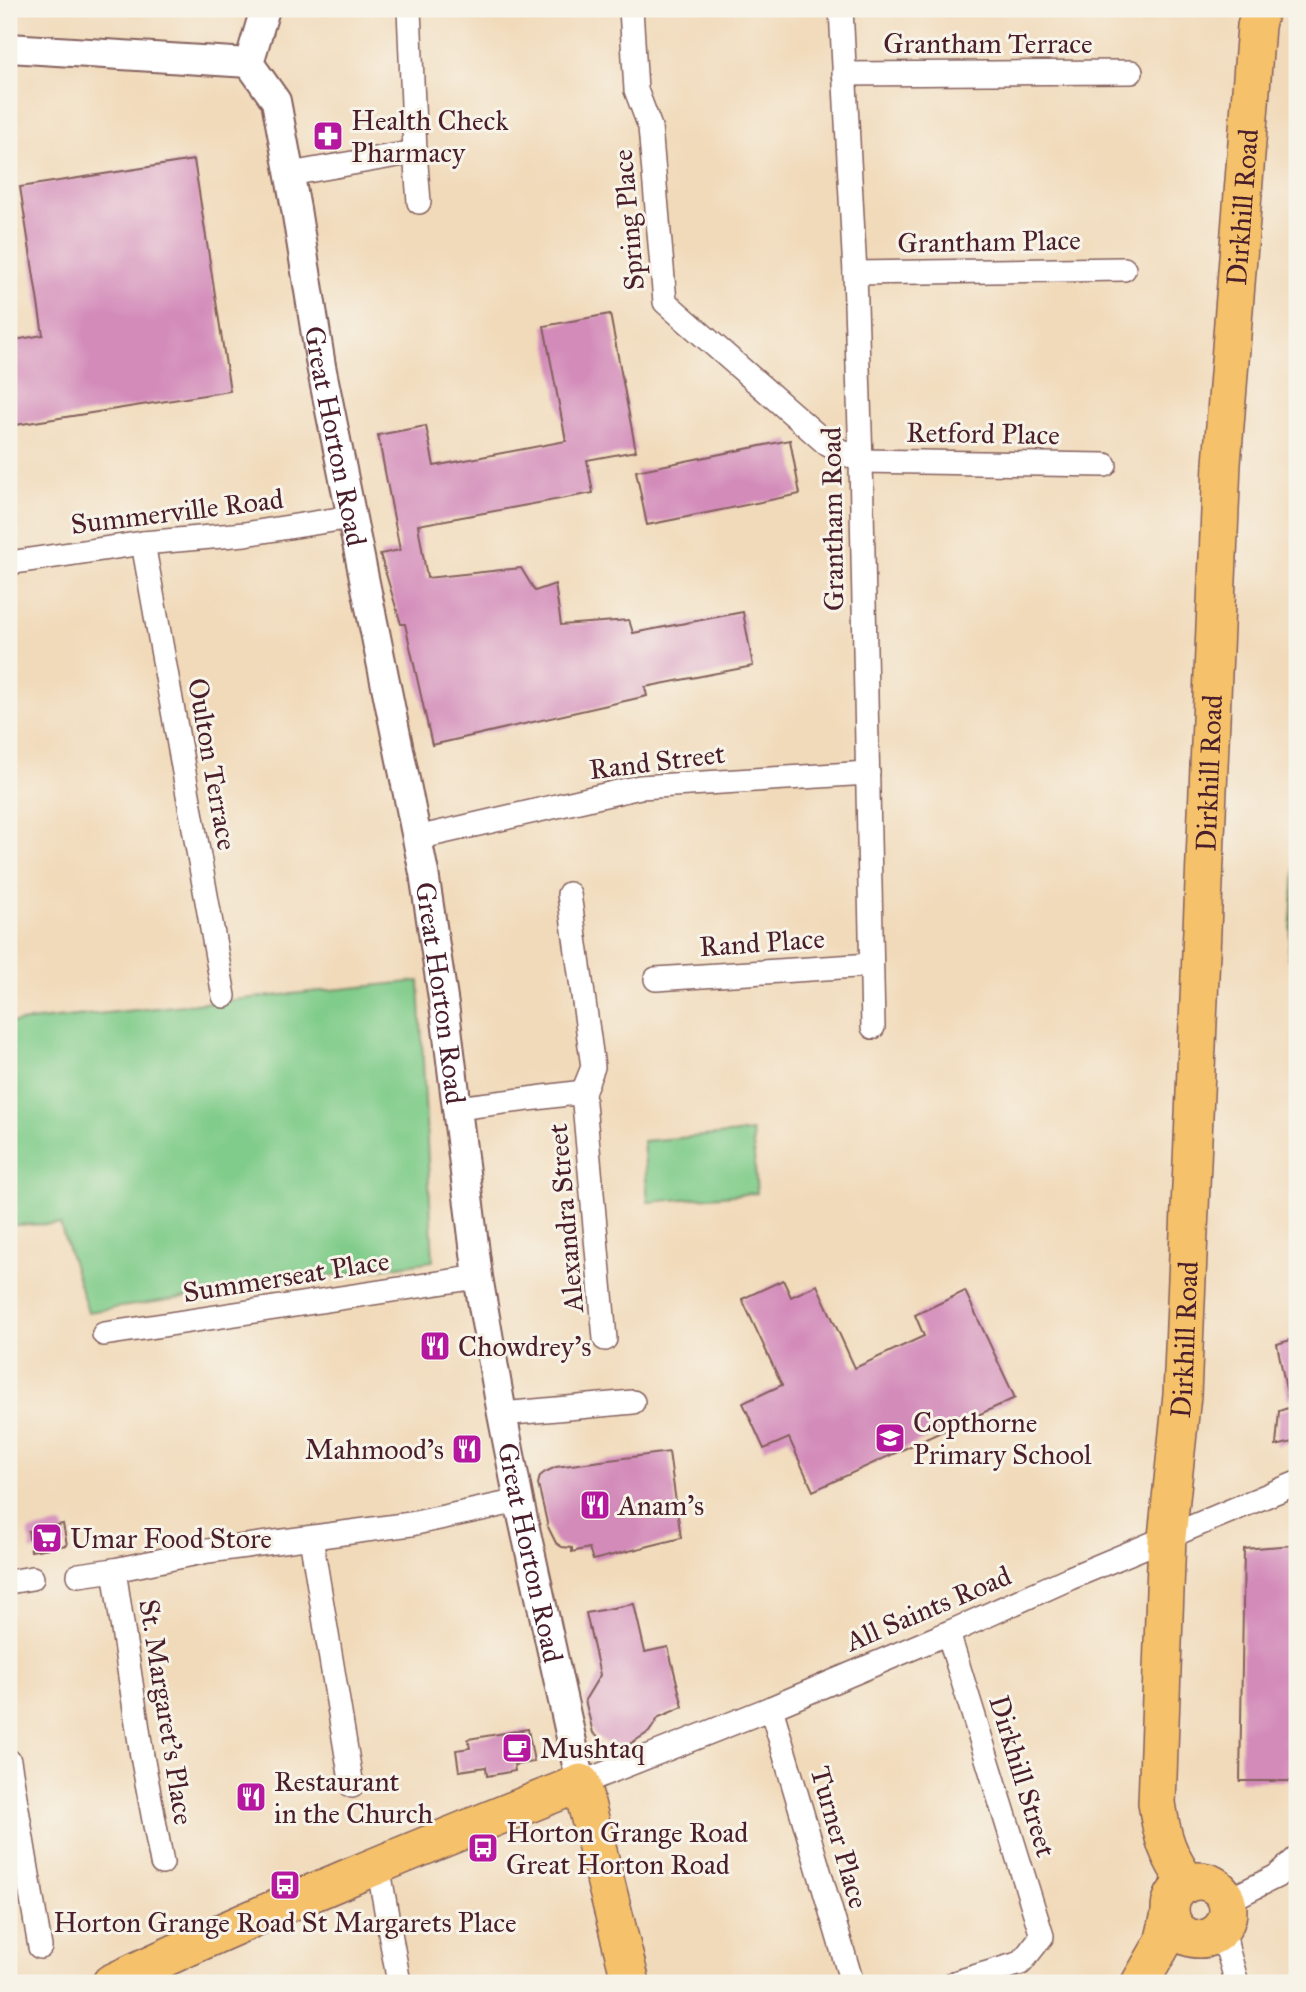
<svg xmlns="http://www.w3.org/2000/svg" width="1306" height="1992" viewBox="0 0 1306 1992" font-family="'IM FELL Great Primer',serif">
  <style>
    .green { fill: #80cc8a; stroke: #65765a; stroke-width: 2 }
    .building { fill: #d38bba }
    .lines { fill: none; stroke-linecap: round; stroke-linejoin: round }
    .minor-casing { stroke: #84605d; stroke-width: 26 }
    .tertiary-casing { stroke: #84605d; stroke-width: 32 }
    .primary-casing { stroke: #84605d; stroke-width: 40 }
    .minor { stroke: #fff; stroke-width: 23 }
    .tertiary { stroke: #fff; stroke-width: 28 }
    .primary { stroke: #f5c16b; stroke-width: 37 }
    .labels { text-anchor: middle; stroke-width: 6; stroke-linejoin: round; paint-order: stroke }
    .street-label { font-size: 28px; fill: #4a1f2b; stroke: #f7f3e8 }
    .poi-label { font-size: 28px; fill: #4a1f2b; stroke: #f7f3e8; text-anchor: start }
  </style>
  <rect width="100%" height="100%" fill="#f7f3e8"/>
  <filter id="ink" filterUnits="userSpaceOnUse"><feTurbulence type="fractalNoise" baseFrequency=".0143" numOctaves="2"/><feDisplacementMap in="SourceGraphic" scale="14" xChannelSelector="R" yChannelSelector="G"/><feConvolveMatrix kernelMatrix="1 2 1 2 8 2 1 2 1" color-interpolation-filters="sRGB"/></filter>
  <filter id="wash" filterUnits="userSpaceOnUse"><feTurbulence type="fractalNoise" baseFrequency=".00686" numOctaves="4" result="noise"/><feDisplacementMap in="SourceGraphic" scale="28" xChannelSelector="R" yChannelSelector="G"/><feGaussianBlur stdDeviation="1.57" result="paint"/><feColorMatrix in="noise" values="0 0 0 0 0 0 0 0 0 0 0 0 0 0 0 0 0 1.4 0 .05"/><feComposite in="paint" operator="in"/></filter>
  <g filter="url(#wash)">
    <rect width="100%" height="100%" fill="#f1daba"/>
    <!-- green -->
    <g class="green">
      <polygon points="1297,838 1297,960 1288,959"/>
      <polygon points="419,981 433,1261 88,1312 60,1224 9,1225 9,1023"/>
      <polygon points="752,1132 757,1193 648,1202 643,1141"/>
    </g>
    <g id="blocks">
      <!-- building -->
      <g class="building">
        <polygon points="194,160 230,391 9,426 9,341 43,335 20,187"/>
        <polygon points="610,314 636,451 587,460 593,493 418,525 427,578 521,568 535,591 555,584 561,625 629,620 633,633 743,612 753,666 645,687 647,696 432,745 405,624 401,624 380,554 400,550 378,435 426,426 434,466 566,441 544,326"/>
        <polygon points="790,440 800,494 647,525 636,471"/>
        <polygon points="783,1280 791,1297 817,1285 855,1368 924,1336 915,1315 965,1291 1015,1398 813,1491 789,1438 764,1449 743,1403 782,1385 742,1299"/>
        <polygon points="1297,1338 1297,1398 1288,1399 1277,1344"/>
        <polygon points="1297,1405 1297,1441 1276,1446 1279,1411"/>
        <polygon points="669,1452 681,1538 593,1560 589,1548 572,1552 572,1548 562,1547 556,1543 548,1527 538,1484 540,1476 545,1472 556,1467"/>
        <polygon points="63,1524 67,1545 31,1551 28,1531"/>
        <polygon points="1294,1545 1297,1592 1295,1781 1240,1781 1244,1549"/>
        <polygon points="634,1604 645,1652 668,1647 683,1707 659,1717 649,1732 628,1745 607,1744 593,1733 585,1700 600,1675 586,1613"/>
        <polygon points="528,1729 534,1762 514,1765 515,1771 487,1776 486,1767 459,1771 456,1750 470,1748 468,1739"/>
      </g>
    </g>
  </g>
  <g filter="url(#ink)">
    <use href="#blocks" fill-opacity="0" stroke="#84605d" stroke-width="2"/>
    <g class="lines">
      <!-- minor casing -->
      <g class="minor-casing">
        <g id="minor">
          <polyline points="409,9 415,152 419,202"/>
          <polyline points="631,9 636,90 650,127 665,302 827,444 861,461 1105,465"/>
          <polyline points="841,9 855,273 861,461 873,1027"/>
          <polyline points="844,74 1131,72"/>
          <polyline points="290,174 415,152"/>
          <polyline points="855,273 1124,269"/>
          <polyline points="143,543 224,996"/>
          <polyline points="9,563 143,543 245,534 352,517"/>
          <polyline points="417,838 640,787 868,773"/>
          <polyline points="569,894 593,1067 583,1092"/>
          <polyline points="656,979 871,965"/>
          <polyline points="457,1108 583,1092 605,1339"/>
          <polyline points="104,1334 478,1277"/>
          <polyline points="502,1414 633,1402"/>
          <polyline points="311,1538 352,1786"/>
          <polyline points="114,1570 142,1756 162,1863"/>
          <polyline points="79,1575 114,1570 208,1551 411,1524 519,1501"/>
          <polyline points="9,1582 32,1578"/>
          <polyline points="948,1633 1042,1936 1021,1963 954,1983"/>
          <polyline points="771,1708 852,1983"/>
          <polyline points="9,1761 40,1947"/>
          <polyline points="581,1783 771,1708 948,1633 1070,1578 1297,1483"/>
          <polyline points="378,1865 399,1983"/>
          <polyline points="1227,1901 1277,1876 1297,1858"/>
          <polyline points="1208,1937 1227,1948 1224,1924"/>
          <polyline points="1227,1948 1237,1983"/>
        </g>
      </g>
      <!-- tertiary casing -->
      <g class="tertiary-casing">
        <g id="tertiary">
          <polyline points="9,48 249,63"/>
          <path id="s1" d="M249 63 276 101 296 209 321 366 424 873 445 1012 478 1277 502 1414 519 1501 581 1783"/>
          <polyline points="249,63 265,9"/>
        </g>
      </g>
      <!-- primary casing -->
      <g class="primary-casing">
        <g id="primary">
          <circle cx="1199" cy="1910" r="29"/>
          <path id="s2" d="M1187 1883C1167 1854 1162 1837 1157 1803L1167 1537 1182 1395 1222 464 1256 26 1260 9"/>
          <path d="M111 1983C265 1910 423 1846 581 1783L631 1983"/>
          <polyline points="1140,1983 1163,1943 1170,1914"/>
        </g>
      </g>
      <!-- minor -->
      <use href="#minor" class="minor"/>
      <!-- tertiary -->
      <use href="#tertiary" class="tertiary"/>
      <!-- primary -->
      <use href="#primary" class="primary"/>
    </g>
  </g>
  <!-- icons -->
  <defs>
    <g id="pharmacy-square" transform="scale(1.575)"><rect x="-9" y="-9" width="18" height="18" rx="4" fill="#b5179e" stroke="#f7f3e8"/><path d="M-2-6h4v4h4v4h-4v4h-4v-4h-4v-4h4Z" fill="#fff"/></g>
    <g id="restaurant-square" transform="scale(1.575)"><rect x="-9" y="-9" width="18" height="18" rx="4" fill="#b5179e" stroke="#f7f3e8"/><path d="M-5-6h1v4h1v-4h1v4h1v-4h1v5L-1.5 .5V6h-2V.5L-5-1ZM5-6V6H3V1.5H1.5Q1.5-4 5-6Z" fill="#fff"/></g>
    <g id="school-square" transform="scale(1.575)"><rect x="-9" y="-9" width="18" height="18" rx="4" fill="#b5179e" stroke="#f7f3e8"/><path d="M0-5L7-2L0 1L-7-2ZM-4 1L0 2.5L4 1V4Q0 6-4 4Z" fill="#fff"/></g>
    <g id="supermarket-square" transform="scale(1.575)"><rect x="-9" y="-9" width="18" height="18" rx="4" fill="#b5179e" stroke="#f7f3e8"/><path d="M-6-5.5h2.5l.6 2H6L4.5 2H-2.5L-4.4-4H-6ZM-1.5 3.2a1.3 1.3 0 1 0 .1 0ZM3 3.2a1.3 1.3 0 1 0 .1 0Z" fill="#fff"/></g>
    <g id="cafe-square" transform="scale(1.575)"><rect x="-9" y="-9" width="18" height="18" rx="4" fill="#b5179e" stroke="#f7f3e8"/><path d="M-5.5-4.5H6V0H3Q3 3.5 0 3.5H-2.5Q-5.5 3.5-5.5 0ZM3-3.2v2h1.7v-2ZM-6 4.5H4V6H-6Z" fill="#fff"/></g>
    <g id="bus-square" transform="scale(1.575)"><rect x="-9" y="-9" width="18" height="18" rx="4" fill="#b5179e" stroke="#f7f3e8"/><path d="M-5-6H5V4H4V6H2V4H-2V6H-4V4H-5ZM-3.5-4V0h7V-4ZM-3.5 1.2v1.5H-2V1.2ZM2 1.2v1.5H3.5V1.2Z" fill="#fff"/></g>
  </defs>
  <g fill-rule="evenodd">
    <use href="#pharmacy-square" x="328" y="136"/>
    <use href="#restaurant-square" x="435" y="1346"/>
    <use href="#school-square" x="890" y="1438"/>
    <use href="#restaurant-square" x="467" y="1449"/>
    <use href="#restaurant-square" x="595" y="1505"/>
    <use href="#supermarket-square" x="47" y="1538"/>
    <use href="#cafe-square" x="517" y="1748"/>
    <use href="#restaurant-square" x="251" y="1797"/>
    <use href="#bus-square" x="483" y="1848"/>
    <use href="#bus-square" x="285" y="1885"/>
  </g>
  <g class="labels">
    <!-- street labels -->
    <g class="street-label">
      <text x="988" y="53">Grantham Terrace</text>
      <text dy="10" stroke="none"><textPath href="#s2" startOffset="1685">Dirkhill Road</textPath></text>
      <text transform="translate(628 220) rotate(-95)" y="10">Spring Place</text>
      <text transform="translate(989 241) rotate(-1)" y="10">Grantham Place</text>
      <text transform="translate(983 433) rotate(1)" y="10">Retford Place</text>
      <text dy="10" stroke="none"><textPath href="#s1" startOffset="387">Great Horton Road</textPath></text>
      <text transform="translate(177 511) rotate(-7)" y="10">Summerville Road</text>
      <text transform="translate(832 519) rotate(-91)" y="10">Grantham Road</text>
      <text transform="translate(657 761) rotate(-7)" y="10">Rand Street</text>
      <text transform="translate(213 764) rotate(80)" y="10">Oulton Terrace</text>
      <text dy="10" stroke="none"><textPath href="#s2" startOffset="1118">Dirkhill Road</textPath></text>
      <text transform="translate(762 942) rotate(-4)" y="10">Rand Place</text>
      <text dy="10" stroke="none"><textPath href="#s1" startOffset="954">Great Horton Road</textPath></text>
      <text transform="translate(565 1218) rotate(-95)" y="10">Alexandra Street</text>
      <text transform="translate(286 1276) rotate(-9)" y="10">Summerseat Place</text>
      <text dy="10" stroke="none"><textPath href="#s2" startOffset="551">Dirkhill Road</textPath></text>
      <text dy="10" stroke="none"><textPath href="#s1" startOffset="1521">Great Horton Road</textPath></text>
      <text transform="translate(928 1608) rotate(-23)" y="10">All Saints Road</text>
      <text transform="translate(167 1712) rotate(81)" y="10">St. Margaret's Place</text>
      <text transform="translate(1023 1776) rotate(73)" y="10">Dirkhill Street</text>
      <text transform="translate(840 1837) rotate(74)" y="10">Turner Place</text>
    </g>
    <!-- poi labels -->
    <g class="poi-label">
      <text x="351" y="130">Health Check<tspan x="351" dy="32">Pharmacy</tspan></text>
      <text x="458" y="1356">Chowdrey's</text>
      <text x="913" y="1432">Copthorne<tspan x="913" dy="32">Primary School</tspan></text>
      <text x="444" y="1459" text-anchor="end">Mahmood's</text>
      <text x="618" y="1515">Anam's</text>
      <text x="70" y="1548">Umar Food Store</text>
      <text x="540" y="1758">Mushtaq</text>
      <text x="274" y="1791">Restaurant<tspan x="274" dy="32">in the Church</tspan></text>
      <text x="506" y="1842">Horton Grange Road<tspan x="506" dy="32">Great Horton Road</tspan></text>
      <text x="285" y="1932" text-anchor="middle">Horton Grange Road St Margarets Place</text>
    </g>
  </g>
  <!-- margin -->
  <rect width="1306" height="1992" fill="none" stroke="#f7f3e8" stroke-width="35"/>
</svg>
